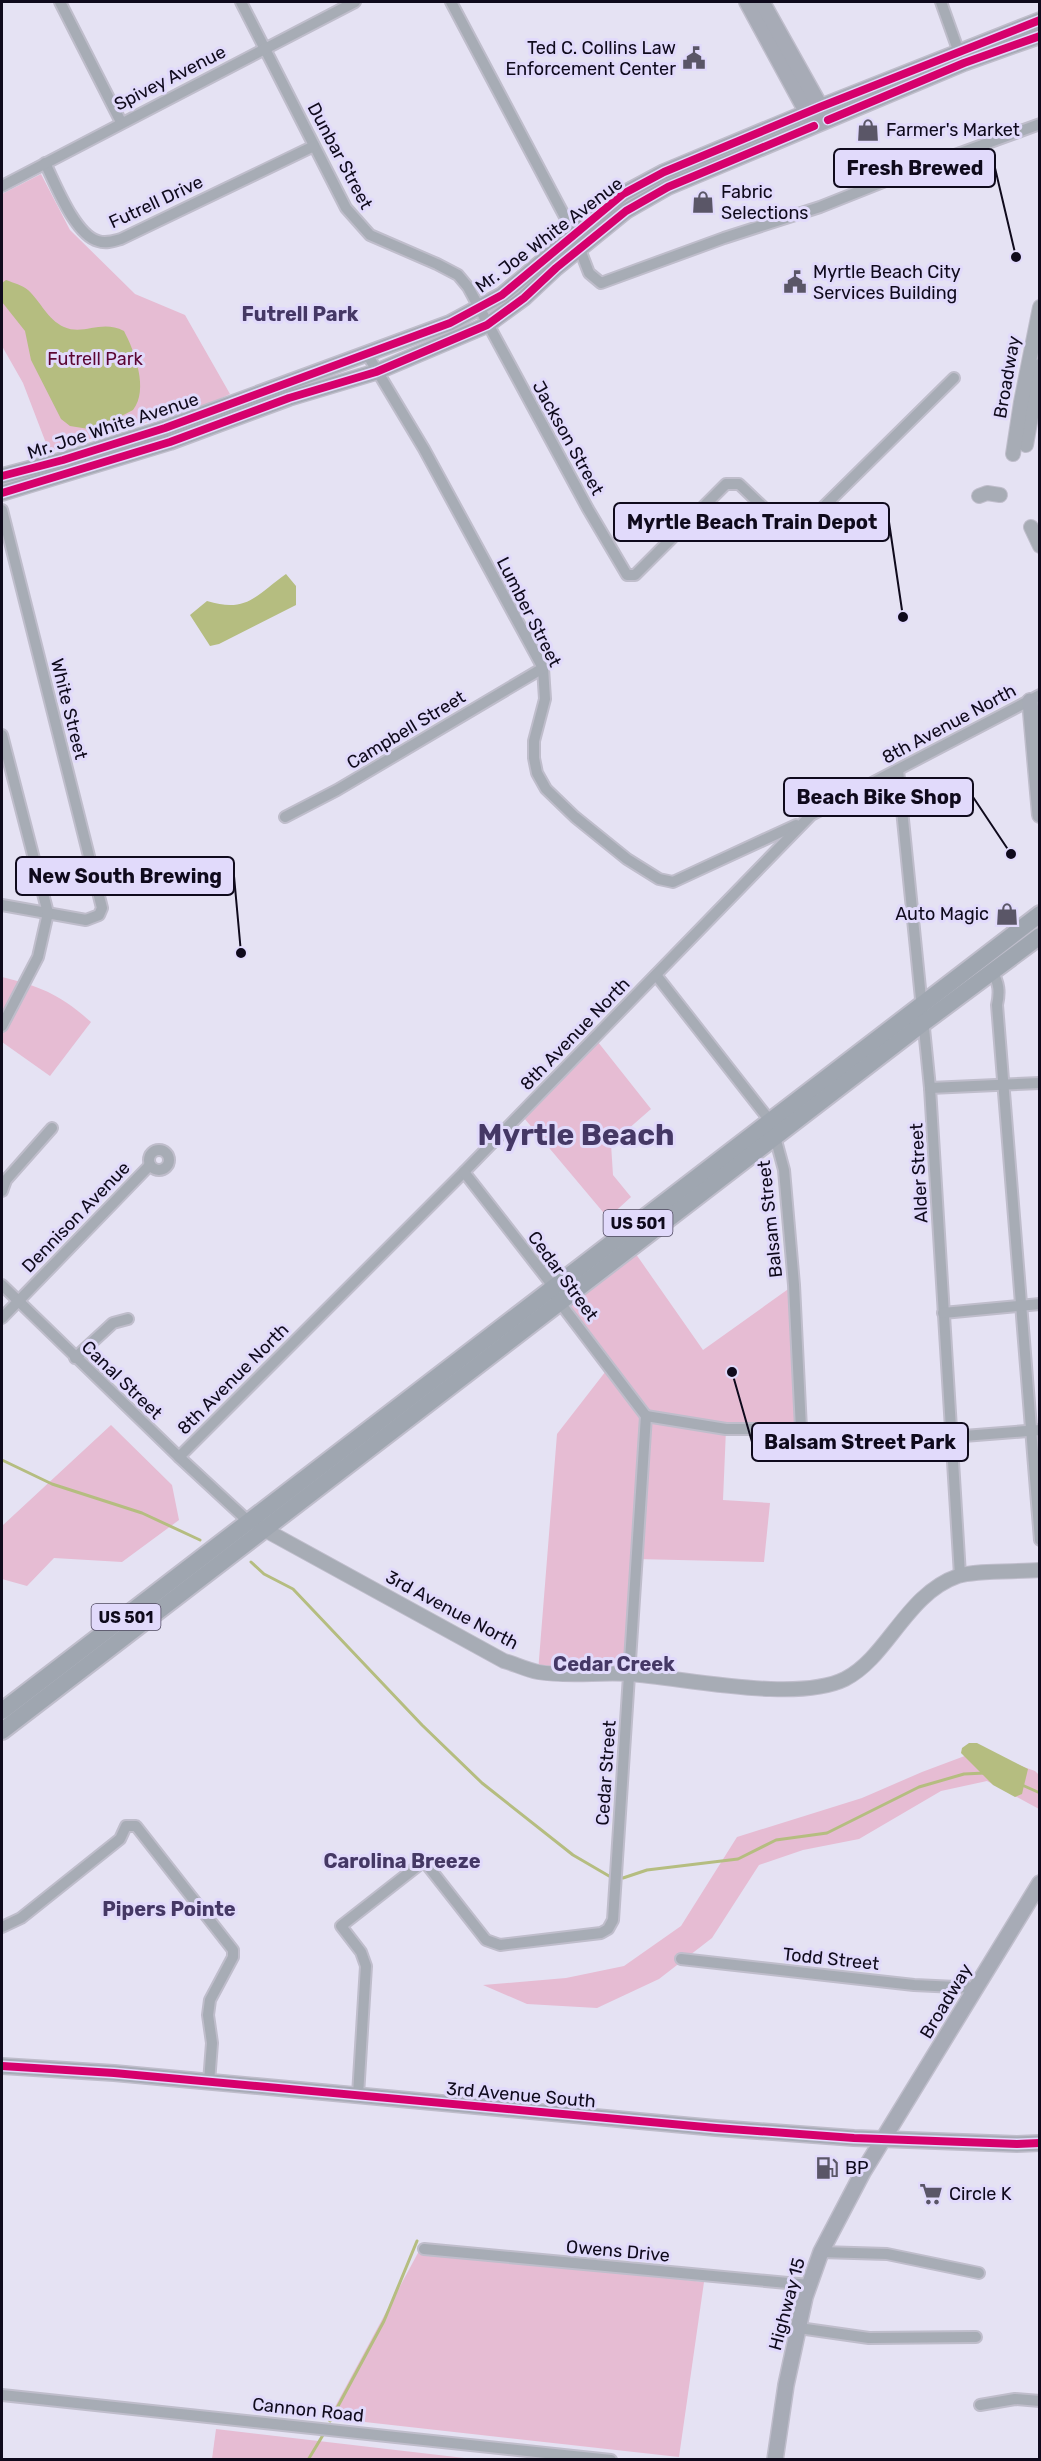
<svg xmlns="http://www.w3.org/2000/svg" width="1041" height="2461" viewBox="0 0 1041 2461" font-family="Rubik,sans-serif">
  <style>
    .green { fill: #e6bcd3 }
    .water { fill: #b5bd80 }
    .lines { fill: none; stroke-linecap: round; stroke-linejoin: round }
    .stream { stroke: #b5bd80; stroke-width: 3 }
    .minor-casing { stroke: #bfbdcb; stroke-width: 14 }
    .tertiary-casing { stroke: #bfbdcb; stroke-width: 16 }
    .secondary-casing { stroke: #bfbdcb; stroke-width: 18 }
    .primary-casing { stroke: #bfbdcb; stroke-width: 20 }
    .minor { stroke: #a7acb5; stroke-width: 10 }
    .tertiary { stroke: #a7acb5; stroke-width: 14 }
    .secondary { stroke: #a7abb6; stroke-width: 15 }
    .primary { stroke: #9fa6b0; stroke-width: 16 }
    .cycleway-casing { stroke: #e1dafb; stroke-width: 11 }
    .cycleway { stroke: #d6006c; stroke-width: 8 }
    .labels { text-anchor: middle; stroke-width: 6; stroke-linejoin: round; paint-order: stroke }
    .shield { fill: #e1dafb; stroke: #4e485f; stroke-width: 1.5 }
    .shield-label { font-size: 16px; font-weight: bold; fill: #0f0a1c }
    .poi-label { font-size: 18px; fill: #0f0a1c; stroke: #e1dafb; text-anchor: start }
    .street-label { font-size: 18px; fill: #0f0a1c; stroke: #e1dafb }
    .park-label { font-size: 18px; fill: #5b0532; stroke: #e1dafb }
    .neighbourhood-label { font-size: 20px; font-weight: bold; fill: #453865; stroke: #e1dafb }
    .town-label { font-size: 30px; font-weight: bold; fill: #453865; stroke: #e1dafb }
    .leader { fill: none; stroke: #0f0a1c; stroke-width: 2 }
    .callout-dot { fill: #0f0a1c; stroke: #e1dafb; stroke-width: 2 }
    .callout { fill: #e1dafb; stroke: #0f0a1c; stroke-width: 2 }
    .callout-label { font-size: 20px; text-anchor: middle; font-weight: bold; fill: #0f0a1c }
  </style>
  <rect width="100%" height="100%" fill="#e5e2f3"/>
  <!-- green -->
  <g class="green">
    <polygon points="41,174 70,230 135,294 185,315 230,394 207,405 49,451 23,383 2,346 2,194"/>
    <path d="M2 977C42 987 59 994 91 1022L50 1076 2 1042Z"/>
    <polygon points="594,1037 651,1109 611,1144 613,1175 631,1197 608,1218 519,1112"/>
    <polygon points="631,1247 703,1350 794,1285 801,1429 726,1429 723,1500 770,1503 764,1562 636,1559 629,1674 538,1672 557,1434 609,1367 561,1303"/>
    <polygon points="111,1425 172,1485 179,1520 122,1562 54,1558 27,1586 2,1579 2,1526"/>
    <polygon points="978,1751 1035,1771 1039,1775 1039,1809 987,1781 941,1791 859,1839 803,1850 759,1865 712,1938 659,1979 597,2008 527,2004 483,1985 566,1978 624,1966 681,1926 737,1837 862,1798 922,1772"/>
    <polygon points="419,2251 704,2282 679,2457 329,2418"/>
    <polygon points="216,2429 473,2459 212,2459"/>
  </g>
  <!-- water -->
  <g class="water">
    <path d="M6 280C14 283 22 285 28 290 41 302 47 319 64 327 84 336 101 319 124 331 135 352 149 390 133 410L95 430 70 426 61 419 31 360 25 331 2 302V283Z"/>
    <path d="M286 574 296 586V605L219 644 210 646 190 615 207 601C247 613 255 596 286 574Z"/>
    <polygon points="969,1743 977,1743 1028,1769 1022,1794 1015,1797 993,1785 961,1753 962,1748"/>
  </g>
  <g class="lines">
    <!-- stream -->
    <g class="stream">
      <polyline points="2,1460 52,1484 142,1513 200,1540"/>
      <polyline points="251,1562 264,1574 293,1589 422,1725 482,1783 573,1855 609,1876"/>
      <polyline points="1022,1785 1040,1793"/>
      <polyline points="623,1878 647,1870 738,1859 776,1840 827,1833 919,1787 964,1774 985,1773"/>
      <polyline points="330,2421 384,2321 417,2241"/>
      <polyline points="308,2460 323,2435"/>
    </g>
    <!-- minor casing -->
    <g class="minor-casing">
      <g id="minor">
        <polyline points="60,2 121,122"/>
        <polyline points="241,2 346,208 370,235 437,264 458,275 468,287 588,509 627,575 635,575 726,484 739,484 782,525 803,527 954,378"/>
        <polyline points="451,2 574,234 589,273 601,283 724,238 820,207 908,172 1040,124"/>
        <polyline points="941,2 961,58"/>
        <path d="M45 163C55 183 75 235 98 241 106 244 114 241 121 239L314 146"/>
        <polyline points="2,186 355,2"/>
        <polyline points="367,354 424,449 543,668 545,699 534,741 534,758 537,773 546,789 575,817 627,859 659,879 673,882 796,825"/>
        <polyline points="2,510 102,908 99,915 86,920 2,905"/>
        <polyline points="2,735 48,913 38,957 2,1026"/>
        <polyline points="898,770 930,1088 960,1575"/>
        <polyline points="285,817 337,790 543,668"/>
        <path d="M992 971C999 983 1000 992 997 1005L1040 1540"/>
        <polyline points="656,975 771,1122 784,1170 794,1285 801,1429"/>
        <polyline points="930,1088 1040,1083"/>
        <circle cx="159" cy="1160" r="10"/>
        <polyline points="2,1191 6,1180 52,1128"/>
        <polyline points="2,1285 179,1457 249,1522"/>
        <polyline points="943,1313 1040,1304"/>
        <polyline points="2,1318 150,1165"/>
        <polyline points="75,1358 113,1323 128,1319"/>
        <polyline points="646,1416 726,1429 801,1429 905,1437 951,1437 1040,1430"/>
        <polyline points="179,1457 464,1172 811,815 1040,695"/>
        <polyline points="2,1927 21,1918 120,1839 126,1826 136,1826 233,1950 233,1957 210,2000 208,2015 212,2043 209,2082"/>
        <polyline points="681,1959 914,1985 977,1988"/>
        <polyline points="358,2095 366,1966 361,1952 341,1926 424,1861 486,1940 500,1945 601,1933 608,1929 613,1920 646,1416 551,1291 549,1281 464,1172"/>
        <polyline points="424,2249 809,2285"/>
        <polyline points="821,2252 887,2254 979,2273"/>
        <polyline points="799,2328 869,2338 976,2337"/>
        <polyline points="2,2395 611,2460"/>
        <polyline points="980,2405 1015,2399 1040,2401"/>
      </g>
    </g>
    <!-- tertiary casing -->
    <g class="tertiary-casing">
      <g id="tertiary">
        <polyline points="1026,445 1040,366"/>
        <polyline points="1013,454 1021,402 1040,307"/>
        <polyline points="979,496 987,493 1000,495"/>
        <polyline points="1031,527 1040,546"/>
        <path d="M258 1526 504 1661C515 1664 527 1670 538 1672 568 1677 600 1672 629 1674 686 1678 796 1703 845 1679 888 1657 906 1594 958 1576 975 1570 1019 1572 1040 1570"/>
      </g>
    </g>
    <!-- secondary casing -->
    <g class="secondary-casing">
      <g id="secondary">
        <polyline points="747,2 811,120"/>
        <polyline points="762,2 825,115"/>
        <polyline points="2,476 63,460 165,428 450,323 502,295 623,194 664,172 820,107 1040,20"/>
        <polyline points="2,493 170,442 289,398 376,372 487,325 524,298 556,268 626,211 668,187 964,63 1040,36"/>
        <polyline points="1030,701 1040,815"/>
        <polyline points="2,2066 114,2073 716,2128 854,2138 1017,2144 1040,2143"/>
        <polyline points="775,2460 786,2385 805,2297 821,2252 863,2172 1040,1883"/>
      </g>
    </g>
    <!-- primary casing -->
    <g class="primary-casing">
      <g id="primary">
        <polyline points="2,1711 1040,914"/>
        <polyline points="2,1731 922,1024 1040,936"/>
      </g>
    </g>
    <!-- minor -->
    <use href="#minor" class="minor"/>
    <!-- tertiary -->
    <use href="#tertiary" class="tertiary"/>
    <!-- secondary -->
    <use href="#secondary" class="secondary"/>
    <!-- primary -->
    <use href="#primary" class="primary"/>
    <!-- cycleway casing -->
    <g class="cycleway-casing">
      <g id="cycleway">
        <polyline points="828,120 964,63 1040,36"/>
        <polyline points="2,476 63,460 165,428 450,323 502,295 623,194 664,172 820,107 1040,20"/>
        <polyline points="2,493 170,442 289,398 376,372 487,325 524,298 556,268 626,211 668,187 814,126"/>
        <polyline points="2,2066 114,2073 716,2128 854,2138 1017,2144 1040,2143"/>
      </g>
    </g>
    <!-- cycleway -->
    <use href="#cycleway" class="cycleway"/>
  </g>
  <!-- icons -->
  <defs>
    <g id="civic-bare" transform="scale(1.8)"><path d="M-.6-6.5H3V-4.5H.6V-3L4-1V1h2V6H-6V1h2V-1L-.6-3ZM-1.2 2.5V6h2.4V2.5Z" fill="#5a5667" stroke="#e1dafb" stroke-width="2.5" paint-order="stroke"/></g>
    <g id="shop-bare" transform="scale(1.8)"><path d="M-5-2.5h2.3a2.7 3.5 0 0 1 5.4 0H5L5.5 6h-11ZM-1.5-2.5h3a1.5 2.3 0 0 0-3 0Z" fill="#5a5667" stroke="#e1dafb" stroke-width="2.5" paint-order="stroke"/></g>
    <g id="fuel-bare" transform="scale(1.8)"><path d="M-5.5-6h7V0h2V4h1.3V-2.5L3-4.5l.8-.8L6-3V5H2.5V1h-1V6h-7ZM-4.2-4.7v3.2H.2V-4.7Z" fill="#5a5667" stroke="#e1dafb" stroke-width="2.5" paint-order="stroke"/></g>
    <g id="supermarket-bare" transform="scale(1.8)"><path d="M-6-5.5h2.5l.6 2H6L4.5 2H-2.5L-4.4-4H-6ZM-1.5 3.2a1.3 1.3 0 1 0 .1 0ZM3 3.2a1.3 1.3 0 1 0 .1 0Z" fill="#5a5667" stroke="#e1dafb" stroke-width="2.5" paint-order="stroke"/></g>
  </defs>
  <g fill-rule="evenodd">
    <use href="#civic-bare" x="694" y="58"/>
    <use href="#shop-bare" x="868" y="130"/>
    <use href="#shop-bare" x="703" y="202"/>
    <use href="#civic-bare" x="795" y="282"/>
    <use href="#shop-bare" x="1007" y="914"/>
    <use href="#fuel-bare" x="827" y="2168"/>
    <use href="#supermarket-bare" x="931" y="2194"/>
  </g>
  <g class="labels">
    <!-- shield labels -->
    <g class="shield">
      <rect x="603.5" y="1210" width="69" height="26" rx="4.5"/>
      <rect x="91.5" y="1604" width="69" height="26" rx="4.5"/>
    </g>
    <g class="shield-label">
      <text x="638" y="1229">US 501</text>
      <text x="126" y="1623">US 501</text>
    </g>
    <!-- poi labels -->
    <g class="poi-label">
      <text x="676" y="54" text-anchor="end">Ted C. Collins Law<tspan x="676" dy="21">Enforcement Center</tspan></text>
      <text x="886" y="136">Farmer's Market</text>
      <text x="721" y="198">Fabric<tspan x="721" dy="21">Selections</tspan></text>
      <text x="813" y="278">Myrtle Beach City<tspan x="813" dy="21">Services Building</tspan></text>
      <text x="989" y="920" text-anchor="end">Auto Magic</text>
      <text x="845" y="2174">BP</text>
      <text x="949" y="2200">Circle K</text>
    </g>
    <!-- street labels -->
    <g class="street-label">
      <text transform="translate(170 78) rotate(-27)" y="6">Spivey Avenue</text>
      <text transform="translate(340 156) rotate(62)" y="6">Dunbar Street</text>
      <text transform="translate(156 202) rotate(-25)" y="6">Futrell Drive</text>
      <text transform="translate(549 235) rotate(-37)" y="6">Mr. Joe White Avenue</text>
      <text transform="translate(1007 377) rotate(-80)" y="6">Broadway</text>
      <text transform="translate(113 426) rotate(-18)" y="6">Mr. Joe White Avenue</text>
      <text transform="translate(568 438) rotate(61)" y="6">Jackson Street</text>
      <text transform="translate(529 612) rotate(63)" y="6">Lumber Street</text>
      <text transform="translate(69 709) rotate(76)" y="6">White Street</text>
      <text transform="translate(949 724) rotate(-28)" y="6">8th Avenue North</text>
      <text transform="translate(406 730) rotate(-31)" y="6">Campbell Street</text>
      <text transform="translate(575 1034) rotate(-46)" y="6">8th Avenue North</text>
      <text transform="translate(919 1173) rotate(-93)" y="6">Alder Street</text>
      <text transform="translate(76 1217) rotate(-46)" y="6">Dennison Avenue</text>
      <text transform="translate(770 1219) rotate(-96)" y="6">Balsam Street</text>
      <text transform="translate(563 1276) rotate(54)" y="6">Cedar Street</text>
      <text transform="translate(233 1379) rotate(-45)" y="6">8th Avenue North</text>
      <text transform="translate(122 1380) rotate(44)" y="6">Canal Street</text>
      <text transform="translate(452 1610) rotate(28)" y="6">3rd Avenue North</text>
      <text transform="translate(606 1773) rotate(-86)" y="6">Cedar Street</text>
      <text transform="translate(831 1959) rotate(6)" y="6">Todd Street</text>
      <text transform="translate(946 2001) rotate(-59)" y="6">Broadway</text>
      <text transform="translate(521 2095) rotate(5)" y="6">3rd Avenue South</text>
      <text transform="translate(618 2251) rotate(5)" y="6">Owens Drive</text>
      <text transform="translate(787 2304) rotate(-75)" y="6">Highway 15</text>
      <text transform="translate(308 2410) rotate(6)" y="6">Cannon Road</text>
    </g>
    <!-- park labels -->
    <g class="park-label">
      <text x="95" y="365">Futrell Park</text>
    </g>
    <!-- neighbourhood labels -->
    <g class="neighbourhood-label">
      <text x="300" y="321">Futrell Park</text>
      <text x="614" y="1671">Cedar Creek</text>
      <text x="402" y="1868">Carolina Breeze</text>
      <text x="169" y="1916">Pipers Pointe</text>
    </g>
    <!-- town labels -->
    <g class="town-label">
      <text x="576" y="1145">Myrtle Beach</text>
    </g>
  </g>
  <!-- callouts -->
  <path class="leader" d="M1016 257L995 168M903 617L889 522M1011 854L973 797M241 953L234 876M732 1372L752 1442"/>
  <g class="callout-dot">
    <circle cx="1016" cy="257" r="6"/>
    <circle cx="903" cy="617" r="6"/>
    <circle cx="1011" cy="854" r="6"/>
    <circle cx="241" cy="953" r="6"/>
    <circle cx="732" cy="1372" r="6"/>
  </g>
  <g class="callout">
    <rect x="834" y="149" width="161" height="38" rx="6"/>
    <rect x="614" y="503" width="275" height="38" rx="6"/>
    <rect x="784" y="778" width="189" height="38" rx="6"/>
    <rect x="16" y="857" width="218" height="38" rx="6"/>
    <rect x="752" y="1423" width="216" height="38" rx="6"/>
  </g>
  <g class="callout-label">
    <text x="915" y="175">Fresh Brewed</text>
    <text x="752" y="529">Myrtle Beach Train Depot</text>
    <text x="879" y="804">Beach Bike Shop</text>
    <text x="125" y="883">New South Brewing</text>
    <text x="860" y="1449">Balsam Street Park</text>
  </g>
  <!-- border -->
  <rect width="1041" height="2461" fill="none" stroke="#0f0a1c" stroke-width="6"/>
</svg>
